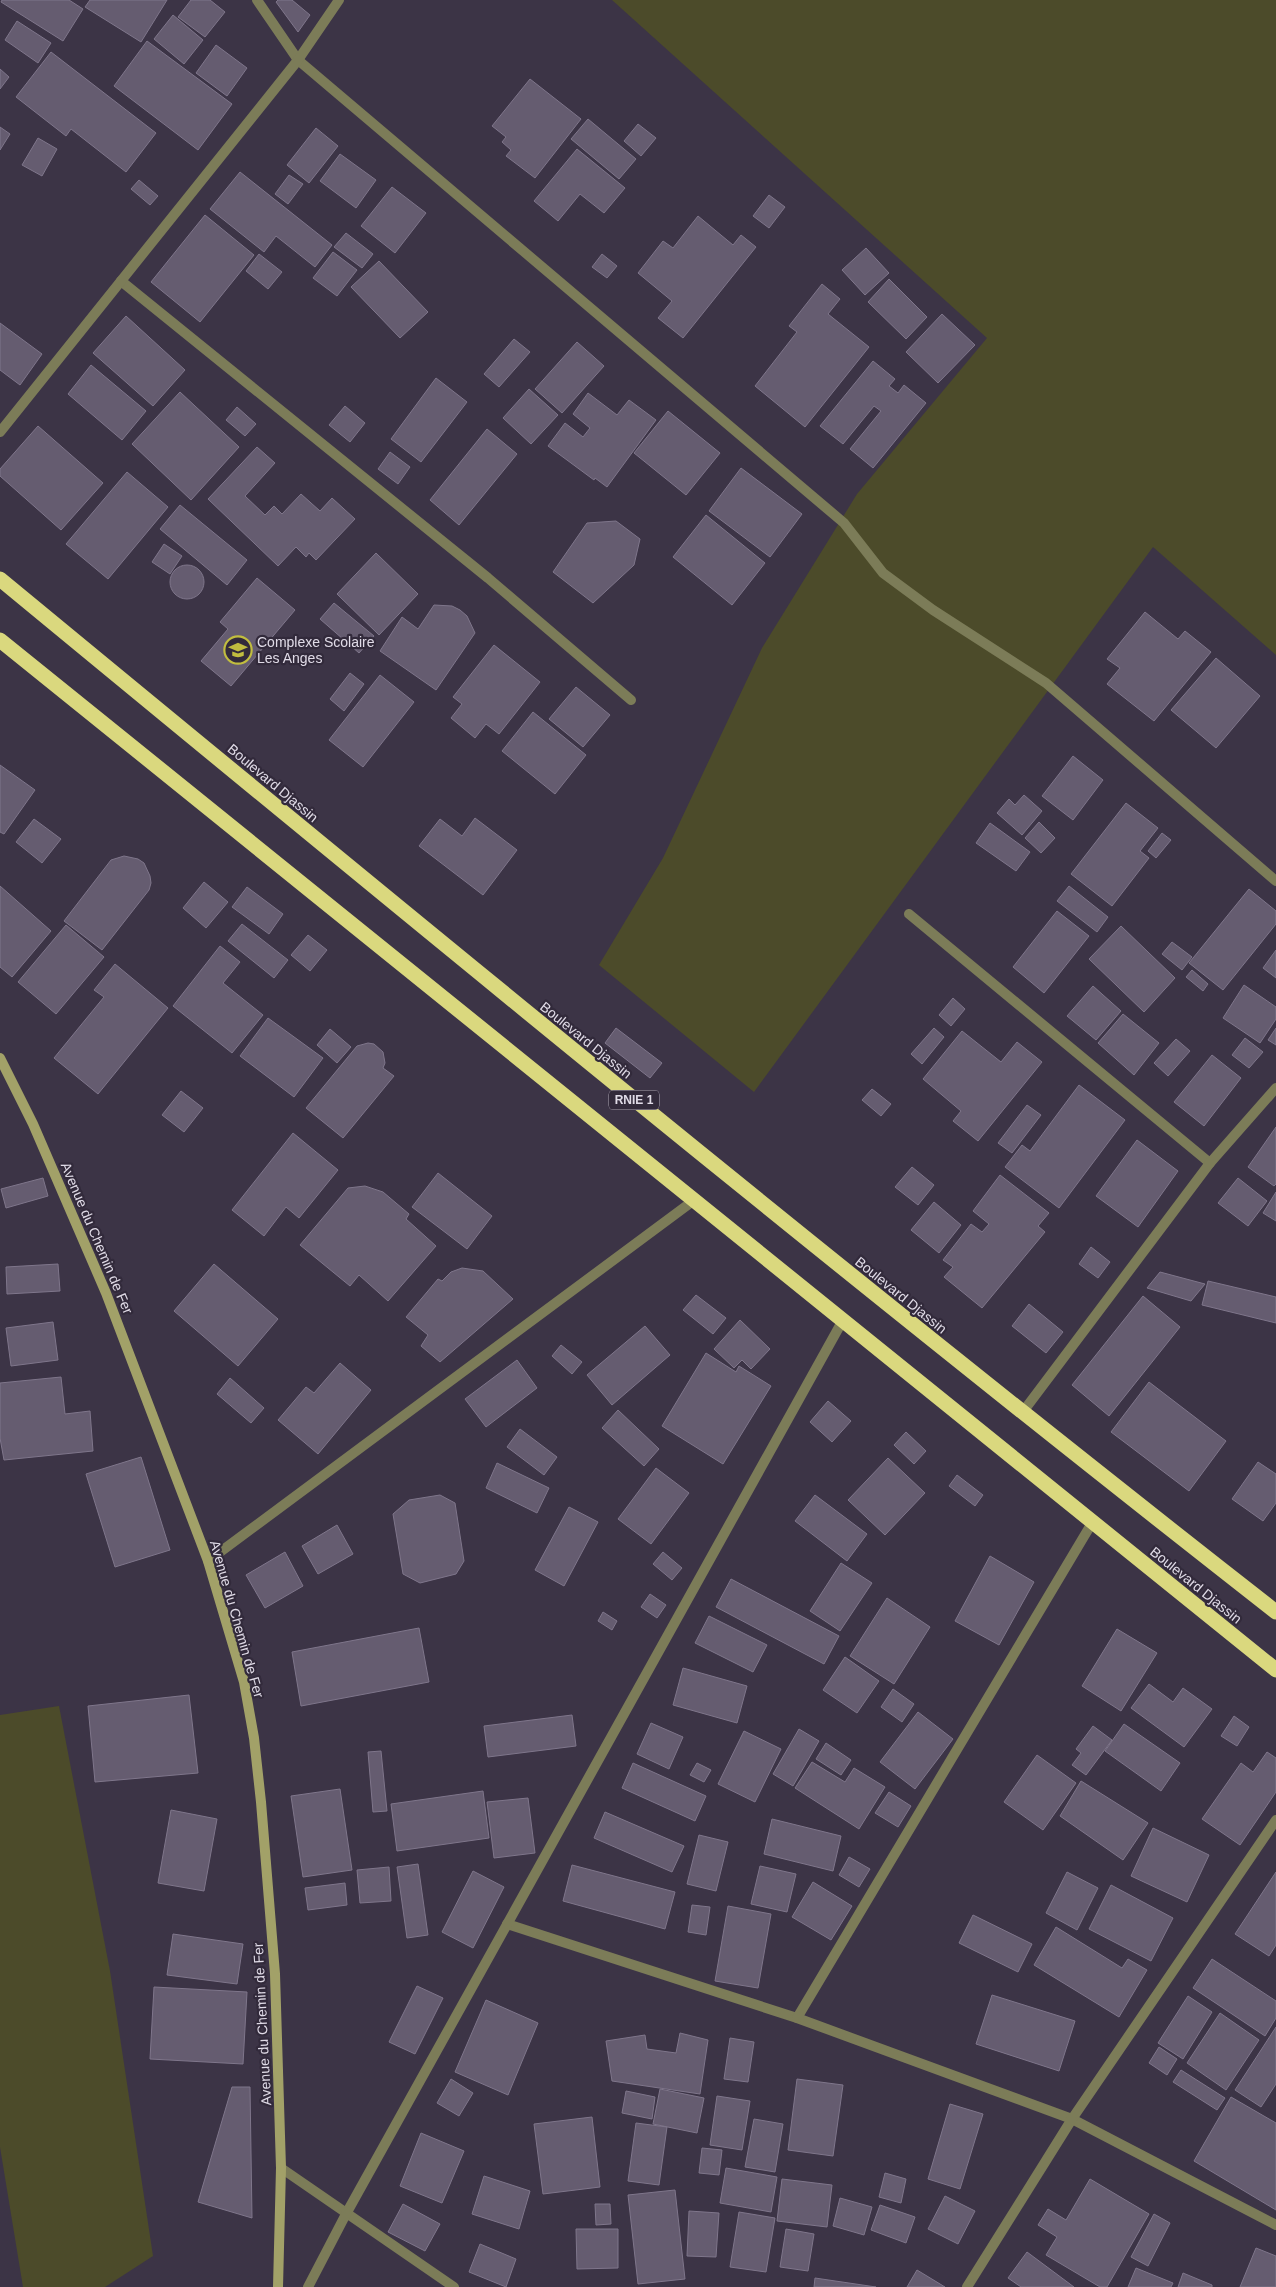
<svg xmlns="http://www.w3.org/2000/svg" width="1276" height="2287" viewBox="0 0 1276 2287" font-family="Helvetica,sans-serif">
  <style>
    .green { fill: #4c4b2a }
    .building { fill: #655c70; stroke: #7f768b }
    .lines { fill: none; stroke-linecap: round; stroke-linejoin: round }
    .street { stroke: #7c7c58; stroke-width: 10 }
    .secondary { stroke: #a2a168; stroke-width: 10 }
    .highway { stroke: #dad87e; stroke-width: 15 }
    .labels { text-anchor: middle; stroke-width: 4.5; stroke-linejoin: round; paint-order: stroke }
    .shield { fill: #322a3b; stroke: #aca6b3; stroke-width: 1 }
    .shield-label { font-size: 12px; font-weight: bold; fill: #e0dbe7 }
    .poi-label { font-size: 14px; fill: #e0dbe7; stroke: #322a3b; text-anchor: start }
    .street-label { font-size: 14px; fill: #e0dbe7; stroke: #322a3b }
  </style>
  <rect width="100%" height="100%" fill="#3c3446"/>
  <!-- green -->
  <g class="green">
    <polygon points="612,0 1276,0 1276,655 1153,547 754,1092 599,965 663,858 762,648 857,494 987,338"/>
    <polygon points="59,1706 110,1971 153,2256 105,2287 23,2287 0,2147 0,1715"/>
  </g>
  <!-- building -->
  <g class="building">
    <polygon points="2,0 69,0 83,9 63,41 1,2"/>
    <polygon points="90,0 167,0 141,42 85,7"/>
    <polygon points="191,0 210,0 225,12 205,37 178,17"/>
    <polygon points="278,0 292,0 310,15 298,32 276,2"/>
    <polygon points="173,15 203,40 184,64 154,39"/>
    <polygon points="17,21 51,43 38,63 5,40"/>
    <polygon points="147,41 232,104 198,150 114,86"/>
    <polygon points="216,45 247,68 227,96 196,73"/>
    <polygon points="51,52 156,133 126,172 71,129 66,136 16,97"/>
    <polygon points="0,69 9,77 0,89"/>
    <polygon points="530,79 581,119 535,178 506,156 511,150 502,142 506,137 492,126"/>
    <polygon points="588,119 636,159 619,179 571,139"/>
    <polygon points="638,124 656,138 641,156 624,141"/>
    <polygon points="0,127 10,134 0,150"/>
    <polygon points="316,128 338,146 309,183 287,165"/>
    <polygon points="38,138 57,149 42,176 22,165"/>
    <polygon points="577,149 625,188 604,213 580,194 558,221 534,201"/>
    <polygon points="340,154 376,180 356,208 320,181"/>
    <polygon points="240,172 332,245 315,267 276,236 264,252 210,209"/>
    <polygon points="289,175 303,184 288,204 275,194"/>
    <polygon points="139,180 158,196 150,205 131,189"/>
    <polygon points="392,187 426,213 395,253 361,226"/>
    <polygon points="769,195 785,207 769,228 753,216"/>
    <polygon points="205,215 254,255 200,322 151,282"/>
    <polygon points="698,216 733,245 741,235 756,247 683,338 658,318 672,301 638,273 663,241 673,248"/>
    <polygon points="346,233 373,254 362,268 334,247"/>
    <polygon points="866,248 889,273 865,295 842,270"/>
    <polygon points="333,252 357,270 337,296 313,278"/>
    <polygon points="259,254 282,272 268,289 246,271"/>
    <polygon points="602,254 617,266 607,278 592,267"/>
    <polygon points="379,261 428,312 400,338 351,287"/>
    <polygon points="889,279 927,317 906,339 868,302"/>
    <polygon points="822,284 840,299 828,314 869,347 805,427 755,386 797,332 789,326"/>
    <polygon points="942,314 975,345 938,383 906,352"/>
    <polygon points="126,316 185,370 153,406 93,353"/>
    <polygon points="0,323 42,354 20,385 0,370"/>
    <polygon points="514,339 530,352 499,387 484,374"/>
    <polygon points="577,342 604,366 562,413 535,389"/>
    <polygon points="873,361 895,379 889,386 898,393 904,385 926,403 873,468 850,449 881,411 874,406 843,444 820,426"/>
    <polygon points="91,365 146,411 122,440 68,394"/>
    <polygon points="436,378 467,402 421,462 391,439"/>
    <polygon points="529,389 558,415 531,444 503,418"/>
    <polygon points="180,392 239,447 191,500 132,444"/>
    <polygon points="588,393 617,415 629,400 656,420 607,487 595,478 594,480 548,446 565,423 583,437 590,428 573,414"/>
    <polygon points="345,406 365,423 350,442 329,425"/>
    <polygon points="237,407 256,424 245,436 226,420"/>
    <polygon points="668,411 720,453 686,495 634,453"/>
    <polygon points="38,426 103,483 61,530 0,476 0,469"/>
    <polygon points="487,429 517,454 459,525 430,500"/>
    <polygon points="257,447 275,463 245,496 265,515 274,506 282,514 301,494 320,511 332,498 355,519 316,560 309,553 306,557 296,547 278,566 208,499"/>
    <polygon points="390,452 410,467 398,484 378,469"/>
    <polygon points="741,468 802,514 770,557 709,511"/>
    <polygon points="127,472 168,507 108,579 66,544"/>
    <polygon points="180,505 247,560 227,585 160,529"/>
    <polygon points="706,515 765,563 732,605 673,557"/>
    <polygon points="616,521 640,539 634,565 593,603 553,572 587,523"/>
    <polygon points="164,544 182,556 170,574 152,562"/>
    <polygon points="376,553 418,594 379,635 337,594"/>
    <circle cx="187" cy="582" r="17"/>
    <polygon points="257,578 295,610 231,686 201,661 228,629 220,622"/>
    <polygon points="334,603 374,636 359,653 320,619"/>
    <polygon points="434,605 452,606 460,610 467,616 475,633 436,690 380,651 402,617 418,629"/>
    <polygon points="1145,612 1178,639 1185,631 1211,652 1154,721 1107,684 1120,668 1107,659"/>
    <polygon points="494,645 540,682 499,734 486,724 475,738 451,718 462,704 453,697"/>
    <polygon points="1216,658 1260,696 1216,748 1171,710"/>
    <polygon points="350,673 364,684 344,711 330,699"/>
    <polygon points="380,675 414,702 363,767 329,740"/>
    <polygon points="576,687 610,715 583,747 549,719"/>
    <polygon points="533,712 586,755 555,794 502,751"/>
    <polygon points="1073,756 1103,780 1073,820 1042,796"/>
    <polygon points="0,765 35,790 4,834 0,832"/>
    <polygon points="1024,795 1042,811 1022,835 997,813 1009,799 1015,805"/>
    <polygon points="1126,803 1158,828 1140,851 1149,858 1112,906 1071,874"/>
    <polygon points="475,818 517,850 483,895 419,846 440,819 462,836"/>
    <polygon points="34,819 61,839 42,863 16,842"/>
    <polygon points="1039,822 1055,838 1041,853 1025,838"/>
    <polygon points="990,823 1030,852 1016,871 976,843"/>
    <polygon points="1162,833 1171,840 1156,858 1148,851"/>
    <polygon points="124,856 138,859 144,863 150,876 151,883 149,890 102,950 64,921 111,860"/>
    <polygon points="204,882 228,902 206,928 183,908"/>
    <polygon points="0,886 51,931 12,977 0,967"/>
    <polygon points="1069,886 1108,917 1097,932 1057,901"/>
    <polygon points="247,887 283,914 269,934 232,907"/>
    <polygon points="1249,889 1276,911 1276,924 1223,990 1189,963"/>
    <polygon points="1057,911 1089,936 1044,993 1013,967"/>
    <polygon points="242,924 288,960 274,978 228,941"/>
    <polygon points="66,925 104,957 56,1014 18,982"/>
    <polygon points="1121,926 1175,978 1144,1012 1089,959"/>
    <polygon points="308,935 327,950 310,971 291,955"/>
    <polygon points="1172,942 1192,957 1182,970 1162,954"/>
    <polygon points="220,946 240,962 223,983 263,1015 232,1053 173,1006"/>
    <polygon points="1276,950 1276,978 1263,968"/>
    <polygon points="115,964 168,1008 98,1094 54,1058 104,997 94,990"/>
    <polygon points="1192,970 1208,984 1203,991 1186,977"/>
    <polygon points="1244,985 1276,1007 1276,1019 1260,1043 1223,1018"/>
    <polygon points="1093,986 1121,1011 1096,1040 1067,1016"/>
    <polygon points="953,998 965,1009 951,1026 939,1015"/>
    <polygon points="1123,1014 1159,1043 1134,1075 1098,1043"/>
    <polygon points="268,1018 323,1058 294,1097 240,1056"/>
    <polygon points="616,1028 662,1063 650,1078 605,1043"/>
    <polygon points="934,1028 944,1037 922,1064 911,1054"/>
    <polygon points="1276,1028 1276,1045 1268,1040"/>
    <polygon points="330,1029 351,1047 337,1063 317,1045"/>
    <polygon points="962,1031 1001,1062 1017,1042 1042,1062 978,1141 953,1121 961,1111 923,1079"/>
    <polygon points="1245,1038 1263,1052 1249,1068 1232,1055"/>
    <polygon points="1176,1039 1190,1051 1168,1076 1154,1063"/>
    <polygon points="368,1043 374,1044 383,1052 385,1063 383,1068 394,1076 343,1138 306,1108 357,1046"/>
    <polygon points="1212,1055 1241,1078 1204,1126 1174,1102"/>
    <polygon points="1079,1085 1125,1120 1059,1208 1005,1167 1022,1145 1030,1151"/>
    <polygon points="872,1089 891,1104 881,1116 862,1100"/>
    <polygon points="181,1091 203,1108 184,1132 162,1115"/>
    <polygon points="1027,1105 1041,1115 1012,1153 998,1143"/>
    <polygon points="1276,1127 1276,1184 1274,1186 1248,1167"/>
    <polygon points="293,1133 338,1170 299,1218 286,1207 264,1236 232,1210"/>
    <polygon points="1137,1140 1178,1171 1138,1227 1096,1196"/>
    <polygon points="912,1167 934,1185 918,1205 895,1187"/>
    <polygon points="438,1173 492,1216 467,1249 412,1207"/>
    <polygon points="1000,1175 1049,1213 1038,1226 1045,1232 982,1308 944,1277 953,1267 943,1260 971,1224 982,1232 989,1224 973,1211"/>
    <polygon points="43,1178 48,1196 6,1208 1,1189"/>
    <polygon points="1238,1178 1267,1201 1248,1226 1218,1203"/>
    <polygon points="365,1186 383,1192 409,1214 406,1219 436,1246 388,1301 359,1275 350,1286 300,1245 348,1188"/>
    <polygon points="1276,1192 1276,1221 1263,1213"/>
    <polygon points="934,1202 961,1225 939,1253 911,1230"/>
    <polygon points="1091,1247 1110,1262 1098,1278 1079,1264"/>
    <polygon points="58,1264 60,1291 7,1294 6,1267"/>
    <polygon points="214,1264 278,1319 238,1366 174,1311"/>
    <polygon points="462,1268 483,1271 513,1299 440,1362 421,1346 428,1335 406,1317 438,1279 442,1281 451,1272"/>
    <polygon points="1160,1272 1205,1284 1191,1301 1147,1288"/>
    <polygon points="1208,1281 1276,1297 1276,1323 1202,1305"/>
    <polygon points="696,1295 726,1318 713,1334 683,1310"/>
    <polygon points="1143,1296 1180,1327 1109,1416 1072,1385"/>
    <polygon points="1029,1304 1063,1332 1046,1353 1012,1326"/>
    <polygon points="740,1320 770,1349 751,1369 742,1360 734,1368 714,1349"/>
    <polygon points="53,1322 58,1360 11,1366 6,1328"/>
    <polygon points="645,1326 670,1355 612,1405 587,1375"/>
    <polygon points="561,1345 582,1362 572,1374 552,1356"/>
    <polygon points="706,1353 736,1372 739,1366 771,1386 723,1464 662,1426"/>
    <polygon points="517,1360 537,1388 486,1427 465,1399"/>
    <polygon points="340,1363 371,1390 318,1454 278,1420 306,1387 314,1393"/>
    <polygon points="61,1377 65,1414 90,1411 93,1451 4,1460 0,1438 0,1383"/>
    <polygon points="230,1378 264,1408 251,1423 217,1394"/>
    <polygon points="1149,1382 1226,1441 1189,1491 1111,1432"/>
    <polygon points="828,1401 851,1421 832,1442 810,1422"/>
    <polygon points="618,1410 659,1449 644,1466 602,1428"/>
    <polygon points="520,1429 557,1457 544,1475 507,1447"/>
    <polygon points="906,1432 926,1451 914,1464 894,1445"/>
    <polygon points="141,1457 170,1550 115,1567 86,1474"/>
    <polygon points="888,1458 925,1493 885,1535 848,1500"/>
    <polygon points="1258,1462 1276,1474 1276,1503 1263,1521 1232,1499"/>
    <polygon points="497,1463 549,1488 537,1513 486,1488"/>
    <polygon points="656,1468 689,1493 651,1544 618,1519"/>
    <polygon points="957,1475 983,1495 975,1506 949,1486"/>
    <polygon points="440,1495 455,1503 464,1561 456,1574 420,1583 403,1574 393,1514 409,1500"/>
    <polygon points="815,1495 867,1534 847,1561 795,1521"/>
    <polygon points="569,1507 598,1522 564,1586 535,1570"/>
    <polygon points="337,1525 353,1554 318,1574 302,1546"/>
    <polygon points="285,1552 303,1586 265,1608 246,1575"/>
    <polygon points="663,1552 682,1568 672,1580 653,1564"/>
    <polygon points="990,1556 1034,1582 999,1645 955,1621"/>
    <polygon points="841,1563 872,1583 840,1631 810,1611"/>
    <polygon points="731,1579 839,1636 824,1664 716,1607"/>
    <polygon points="650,1594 666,1605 657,1618 641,1607"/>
    <polygon points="887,1598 930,1627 894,1684 850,1656"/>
    <polygon points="603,1612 617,1621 612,1630 598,1621"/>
    <polygon points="709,1616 767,1645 753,1672 695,1643"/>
    <polygon points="419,1628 429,1682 301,1706 292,1652"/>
    <polygon points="1117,1629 1157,1653 1121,1711 1082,1686"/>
    <polygon points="845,1657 879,1681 857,1713 823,1690"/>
    <polygon points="683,1668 747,1686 737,1723 673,1705"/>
    <polygon points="1149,1684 1173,1702 1183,1688 1212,1709 1184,1747 1131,1708"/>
    <polygon points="893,1689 914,1704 902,1722 881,1707"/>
    <polygon points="189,1695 198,1773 95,1782 88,1706"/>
    <polygon points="918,1712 953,1739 915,1789 880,1762"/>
    <polygon points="572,1715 576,1746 488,1757 484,1726"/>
    <polygon points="1234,1716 1249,1727 1237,1746 1221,1736"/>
    <polygon points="651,1723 683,1737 669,1769 637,1754"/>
    <polygon points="1124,1724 1180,1763 1161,1791 1105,1751"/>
    <polygon points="1093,1726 1112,1740 1086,1775 1072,1765 1081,1753 1076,1749"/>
    <polygon points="799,1729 819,1741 793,1786 773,1774"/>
    <polygon points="744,1731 781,1749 755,1802 718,1784"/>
    <polygon points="826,1743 851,1760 841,1775 816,1759"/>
    <polygon points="381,1751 387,1811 373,1812 368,1752"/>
    <polygon points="1267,1752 1276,1758 1276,1792 1240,1845 1202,1819 1241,1763 1253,1772"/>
    <polygon points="1037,1755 1076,1783 1043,1830 1004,1802"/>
    <polygon points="812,1762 845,1782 854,1768 885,1787 859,1829 795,1788"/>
    <polygon points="633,1763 706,1796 695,1821 622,1788"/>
    <polygon points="697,1763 711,1770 704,1782 690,1775"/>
    <polygon points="1081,1781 1148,1823 1123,1860 1060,1816"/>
    <polygon points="340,1789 352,1870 303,1877 291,1796"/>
    <polygon points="483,1791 489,1838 397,1851 391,1804"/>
    <polygon points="889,1792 911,1806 898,1827 875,1813"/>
    <polygon points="528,1798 535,1853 494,1858 487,1802"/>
    <polygon points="171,1810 217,1819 204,1891 158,1883"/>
    <polygon points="605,1812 684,1846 672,1872 594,1838"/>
    <polygon points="772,1819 841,1836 833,1871 764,1854"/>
    <polygon points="1153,1828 1209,1855 1187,1902 1131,1876"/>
    <polygon points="699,1835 728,1842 716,1891 687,1884"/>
    <polygon points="849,1857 870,1869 859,1887 839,1875"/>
    <polygon points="418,1864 428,1935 407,1938 397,1867"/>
    <polygon points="572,1865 675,1892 665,1929 563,1901"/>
    <polygon points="760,1866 796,1874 787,1912 751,1904"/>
    <polygon points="389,1867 391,1901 360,1903 357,1870"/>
    <polygon points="473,1871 504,1887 473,1948 442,1932"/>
    <polygon points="1067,1872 1098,1888 1077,1930 1046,1913"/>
    <polygon points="1276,1872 1276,1945 1269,1956 1235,1934"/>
    <polygon points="813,1882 852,1906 831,1940 792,1917"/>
    <polygon points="345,1883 347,1905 308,1910 305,1888"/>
    <polygon points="1111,1885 1173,1918 1151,1961 1089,1929"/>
    <polygon points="692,1905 710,1907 706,1935 688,1932"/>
    <polygon points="728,1906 771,1914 758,1988 715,1981"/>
    <polygon points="973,1915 1032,1944 1018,1972 959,1943"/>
    <polygon points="1056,1927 1122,1968 1128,1959 1147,1970 1119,2017 1034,1965"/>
    <polygon points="173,1934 243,1944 237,1984 167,1975"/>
    <polygon points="1212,1959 1276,2001 1276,2018 1265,2036 1193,1988"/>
    <polygon points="417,1986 443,1998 415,2054 389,2042"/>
    <polygon points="154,1987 247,1992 243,2064 150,2059"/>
    <polygon points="992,1995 1075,2021 1059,2071 976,2044"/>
    <polygon points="1188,1996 1212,2012 1183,2059 1158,2043"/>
    <polygon points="486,2000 538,2023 508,2095 455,2072"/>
    <polygon points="1220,2013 1259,2040 1226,2090 1187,2063"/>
    <polygon points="1276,2027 1276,2084 1261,2107 1235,2090"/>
    <polygon points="680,2033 708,2040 700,2094 612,2081 606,2041 645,2035 647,2049 676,2053"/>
    <polygon points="730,2038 754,2042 748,2082 724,2079"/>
    <polygon points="1159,2047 1177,2059 1167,2075 1149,2063"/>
    <polygon points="1181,2070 1225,2098 1217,2110 1173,2082"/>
    <polygon points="451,2079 473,2093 459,2116 437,2103"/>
    <polygon points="797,2079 843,2085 833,2156 788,2150"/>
    <polygon points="232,2087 250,2087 252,2218 198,2202"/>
    <polygon points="660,2089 704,2098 697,2133 653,2124"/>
    <polygon points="626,2091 655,2097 652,2119 622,2113"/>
    <polygon points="717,2096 750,2101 742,2150 710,2145"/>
    <polygon points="1231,2097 1276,2123 1276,2210 1194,2161"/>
    <polygon points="950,2104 983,2114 960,2189 928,2179"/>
    <polygon points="592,2117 600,2187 543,2194 534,2124"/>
    <polygon points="754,2119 783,2124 775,2172 745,2167"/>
    <polygon points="636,2123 667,2127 659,2185 628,2181"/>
    <polygon points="421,2133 464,2151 442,2203 400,2186"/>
    <polygon points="702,2148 722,2150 719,2175 699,2173"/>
    <polygon points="726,2168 777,2177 771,2212 720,2203"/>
    <polygon points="885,2173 906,2179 901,2203 879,2197"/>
    <polygon points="484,2176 530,2191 519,2229 472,2214"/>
    <polygon points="782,2179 832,2185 827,2227 777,2221"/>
    <polygon points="1090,2179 1149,2214 1107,2287 1100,2287 1046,2255 1057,2237 1038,2225 1048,2209 1066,2220"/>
    <polygon points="675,2190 685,2279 638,2284 628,2195"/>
    <polygon points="945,2196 975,2211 958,2244 928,2229"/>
    <polygon points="840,2198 872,2207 864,2235 833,2226"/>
    <polygon points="403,2204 440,2224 425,2251 388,2232"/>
    <polygon points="595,2204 610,2204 611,2224 596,2225"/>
    <polygon points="880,2205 915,2217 906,2243 871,2230"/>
    <polygon points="689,2211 719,2213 716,2257 687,2256"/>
    <polygon points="739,2212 775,2218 766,2272 730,2267"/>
    <polygon points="1154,2214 1170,2223 1148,2266 1131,2257"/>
    <polygon points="576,2229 618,2229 618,2268 577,2269"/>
    <polygon points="786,2229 814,2234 808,2271 780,2267"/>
    <polygon points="480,2244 516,2259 506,2287 469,2272"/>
    <polygon points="1256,2248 1276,2256 1276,2287 1240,2287"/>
    <polygon points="1027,2252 1074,2287 1021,2287 1008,2278"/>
    <polygon points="1136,2268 1173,2283 1171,2287 1128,2287"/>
    <polygon points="917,2270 945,2287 907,2287"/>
    <polygon points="1183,2273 1212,2285 1212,2287 1178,2287"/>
    <polygon points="815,2278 876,2287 814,2287"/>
  </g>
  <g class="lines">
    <!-- street -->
    <g class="street">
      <polyline points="257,0 298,60 844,523 883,573 933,610 1046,683 1276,881"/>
      <polyline points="121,281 488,578 631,700"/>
      <polyline points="0,432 298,60 339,0"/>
      <polyline points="909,914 1210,1163"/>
      <polyline points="1022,1413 1210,1163 1276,1088"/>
      <polyline points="208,1561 693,1201"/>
      <polyline points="507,1924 797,2018 1072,2119 1276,2225"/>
      <polyline points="797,2018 1092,1523"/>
      <polyline points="281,2168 454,2287"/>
      <polyline points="308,2287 346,2214 843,1320"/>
      <polyline points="967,2287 1072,2119 1276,1820"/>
    </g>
    <!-- secondary -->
    <polyline class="secondary" points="0,1058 33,1124 106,1293 208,1561 244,1682 254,1738 261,1802 275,1974 281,2168 278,2287"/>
    <!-- highway -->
    <g class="highway">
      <path d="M0 579C422 927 845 1275 1276 1612"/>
      <polyline points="0,640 1276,1670"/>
    </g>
  </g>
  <!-- icons -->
  <defs>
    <g id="school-ring" transform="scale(1.4375)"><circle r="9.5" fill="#322a3b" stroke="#c1bd3f" stroke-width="1.5"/><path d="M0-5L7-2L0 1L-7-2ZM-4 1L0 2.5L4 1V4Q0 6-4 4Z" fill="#c1bd3f"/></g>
  </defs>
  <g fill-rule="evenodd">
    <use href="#school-ring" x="238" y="650"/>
  </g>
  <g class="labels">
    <!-- shield labels -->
    <rect class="shield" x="609" y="1090.5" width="50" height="19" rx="4"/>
    <g class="shield-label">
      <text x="634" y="1104">RNIE 1</text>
    </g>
    <!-- poi labels -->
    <g class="poi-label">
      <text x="257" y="647">Complexe Scolaire<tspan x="257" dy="16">Les Anges</tspan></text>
    </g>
    <!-- street labels -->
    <g class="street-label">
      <text transform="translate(273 783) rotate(40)" y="5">Boulevard Djassin</text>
      <text transform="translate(586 1040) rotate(39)" y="5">Boulevard Djassin</text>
      <text transform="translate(97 1238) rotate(67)" y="5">Avenue du Chemin de Fer</text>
      <text transform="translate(901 1295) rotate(39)" y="5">Boulevard Djassin</text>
      <text transform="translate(1196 1585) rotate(39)" y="5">Boulevard Djassin</text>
      <text transform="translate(237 1619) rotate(74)" y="5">Avenue du Chemin de Fer</text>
      <text transform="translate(262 2024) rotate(-93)" y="5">Avenue du Chemin de Fer</text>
    </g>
  </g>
</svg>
